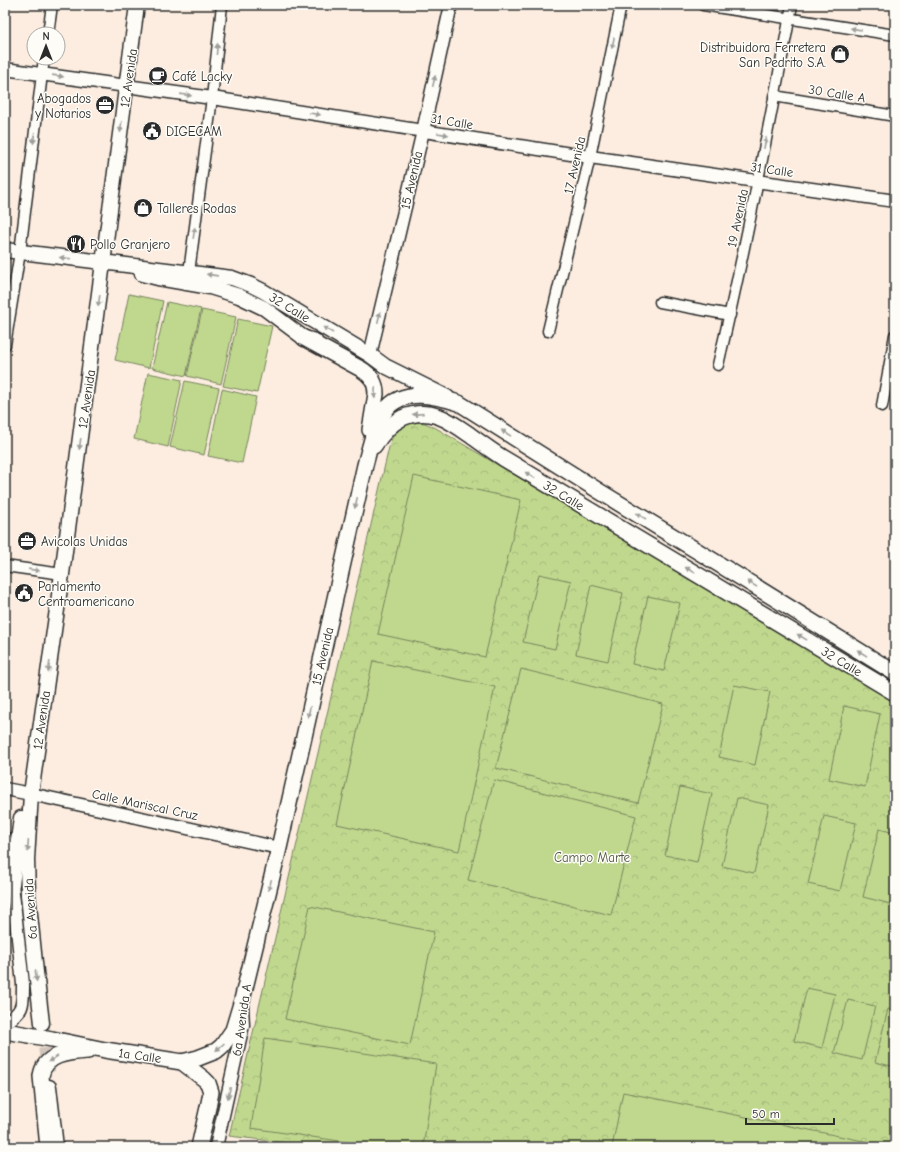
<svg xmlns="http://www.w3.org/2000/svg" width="900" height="1152" viewBox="0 0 900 1152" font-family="'Comic Neue',sans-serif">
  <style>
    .park { fill: url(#park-crowns); stroke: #76825c }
    .garden { fill: #c0d88e; stroke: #76825c }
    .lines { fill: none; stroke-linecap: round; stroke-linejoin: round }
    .secondary-tunnel { stroke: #d2c6bc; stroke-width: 14; stroke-dasharray: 14 7; stroke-linecap: butt }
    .minor-casing { stroke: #2b2b2b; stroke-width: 13 }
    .tertiary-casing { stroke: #2b2b2b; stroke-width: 15 }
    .secondary-casing { stroke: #2b2b2b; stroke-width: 17 }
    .primary-casing { stroke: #2b2b2b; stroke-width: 18 }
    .minor { stroke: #fdfcf7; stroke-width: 10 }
    .tertiary { stroke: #fdfcf7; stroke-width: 12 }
    .secondary { stroke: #fdfcf7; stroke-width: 14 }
    .primary { stroke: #fdfcf7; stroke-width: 15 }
    .oneway { fill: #9e9e9b }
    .labels { text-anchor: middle; stroke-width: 3; stroke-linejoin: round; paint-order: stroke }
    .poi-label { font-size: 13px; fill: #2b2b2b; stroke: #fdfcf7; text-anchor: start }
    .street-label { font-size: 13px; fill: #2b2b2b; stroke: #fdfcf7 }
    .park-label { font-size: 13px; fill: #505644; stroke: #fdfcf7 }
  </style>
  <defs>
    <pattern id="park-crowns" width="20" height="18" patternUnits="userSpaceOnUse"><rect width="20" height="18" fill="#c0d88e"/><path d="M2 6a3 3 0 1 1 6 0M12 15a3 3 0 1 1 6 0" fill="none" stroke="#a5ba7b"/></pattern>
  </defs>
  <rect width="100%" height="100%" fill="#fcede0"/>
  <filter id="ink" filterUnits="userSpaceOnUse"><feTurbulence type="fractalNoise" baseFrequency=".025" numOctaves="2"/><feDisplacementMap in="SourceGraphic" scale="8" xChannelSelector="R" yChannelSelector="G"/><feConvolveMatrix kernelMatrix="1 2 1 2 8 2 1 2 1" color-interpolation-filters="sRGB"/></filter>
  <g filter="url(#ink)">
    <!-- park -->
    <path class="park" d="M415 422 425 423 436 428C589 520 744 608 895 702V1147H321L229 1136 390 443C394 431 403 426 415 422Z"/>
    <!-- garden -->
    <g class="garden">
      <polygon points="129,294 163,301 149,368 115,360"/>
      <polygon points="167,302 201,309 186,376 152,368"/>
      <polygon points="202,310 236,317 221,384 187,376"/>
      <polygon points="238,319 272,326 257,393 223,386"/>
      <polygon points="148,373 182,380 168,447 134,439"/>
      <polygon points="185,381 219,388 204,455 170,447"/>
      <polygon points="222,389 256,397 242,463 208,456"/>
      <polygon points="414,476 521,500 485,657 378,634"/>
      <polygon points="539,574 571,581 555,649 523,642"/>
      <polygon points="591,585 623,593 608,661 576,654"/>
      <polygon points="648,596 680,603 664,671 632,664"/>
      <polygon points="373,661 495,687 459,851 337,824"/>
      <polygon points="521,669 663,704 638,803 496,768"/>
      <polygon points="734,685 770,692 755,765 719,757"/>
      <polygon points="844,706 880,714 865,787 829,779"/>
      <polygon points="494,780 636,816 611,915 468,880"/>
      <polygon points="680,787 712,794 697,862 665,855"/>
      <polygon points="737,798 769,805 754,873 722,866"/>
      <polygon points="824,816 856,823 840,891 808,884"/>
      <polygon points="879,829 895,833 895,905 863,897"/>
      <polygon points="310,906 434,932 410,1045 285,1019"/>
      <polygon points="807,988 835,994 822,1048 794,1041"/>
      <polygon points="848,1000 875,1006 862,1060 834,1053"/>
      <polygon points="888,1009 895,1011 895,1067 875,1062"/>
      <polygon points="265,1038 436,1064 423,1147 380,1147 251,1128"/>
      <polygon points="623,1092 893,1147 612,1147"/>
    </g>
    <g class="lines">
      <!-- secondary-tunnel -->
      <polyline class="secondary-tunnel" points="43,1027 48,1072"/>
      <!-- minor casing -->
      <g class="minor-casing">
        <g id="minor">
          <polyline points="703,5 895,35"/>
          <polyline points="48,34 52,5"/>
          <polyline points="774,96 895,116"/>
          <polyline points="189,272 212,98 222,5"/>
          <polyline points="660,302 730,315"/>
          <polyline points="548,331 590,157 621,5"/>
          <polyline points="5,345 20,252 44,58"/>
          <path d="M718 365C746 246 769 125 792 5"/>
          <polyline points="882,406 895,335"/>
          <polyline points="5,566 62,574"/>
        </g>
      </g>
      <!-- tertiary casing -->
      <g class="tertiary-casing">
        <g id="tertiary">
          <polyline points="5,69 212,98 590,157 895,201"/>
          <polyline points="370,355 423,131 451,5"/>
          <polyline points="5,789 31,794 279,848"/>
          <path d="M5 838 12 884 23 984C23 1005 24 1011 5 1023"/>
          <polyline points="216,1147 243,1025 242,1007"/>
        </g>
      </g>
      <!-- secondary casing -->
      <g class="secondary-casing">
        <g id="secondary">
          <polyline points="5,250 232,278 251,285 263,291 370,355 385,366 447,397"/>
          <polyline points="142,274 158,278 210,287 239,296 264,308 304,338 315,341"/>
          <polyline points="12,884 21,818"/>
          <polyline points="42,1023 36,972 28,895 27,859 31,794 62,574 137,5"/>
          <polyline points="49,1087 56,1147"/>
        </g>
      </g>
      <!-- primary casing -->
      <g class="primary-casing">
        <g id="primary">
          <path d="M304 338 361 369C371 375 376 382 376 394L370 430"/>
          <path d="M374 446C381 435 390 424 402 418 430 406 449 420 470 435 481 443 492 451 503 458L895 693"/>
          <path d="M5 1031 52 1039 105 1050 182 1062 198 1058 216 1051 222 1046 233 1030 242 1000 279 848 365 465C370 447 374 426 385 411 402 387 436 396 459 403L599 491 753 585 895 673"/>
          <polyline points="182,1062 204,1079 208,1083 211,1092 209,1103 199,1147"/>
          <path d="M48 1147 41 1076C44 1054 69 1052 88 1051"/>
        </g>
      </g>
      <!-- minor -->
      <use href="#minor" class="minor"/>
      <!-- tertiary -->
      <use href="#tertiary" class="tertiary"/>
      <!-- secondary -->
      <use href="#secondary" class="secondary"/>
      <!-- primary -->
      <use href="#primary" class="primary"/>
    </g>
    <!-- one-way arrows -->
    <defs><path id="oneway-solid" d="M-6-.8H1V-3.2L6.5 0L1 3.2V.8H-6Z"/></defs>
    <g class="oneway">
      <use href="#oneway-solid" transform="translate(856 29) rotate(-171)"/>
      <use href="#oneway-solid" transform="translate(613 43) rotate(102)"/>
      <use href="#oneway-solid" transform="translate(217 49) rotate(-84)"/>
      <use href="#oneway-solid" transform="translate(58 76) rotate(8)"/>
      <use href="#oneway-solid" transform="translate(434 81) rotate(-77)"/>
      <use href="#oneway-solid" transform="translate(186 95) rotate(8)"/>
      <use href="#oneway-solid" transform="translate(315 114) rotate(9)"/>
      <use href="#oneway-solid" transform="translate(121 127) rotate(97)"/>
      <use href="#oneway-solid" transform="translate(443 134) rotate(9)"/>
      <use href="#oneway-solid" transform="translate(34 138) rotate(97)"/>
      <use href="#oneway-solid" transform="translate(765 143) rotate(-79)"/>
      <use href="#oneway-solid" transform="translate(194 233) rotate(-82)"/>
      <use href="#oneway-solid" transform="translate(65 258) rotate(-173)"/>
      <use href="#oneway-solid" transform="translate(212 275) rotate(-172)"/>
      <use href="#oneway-solid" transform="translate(99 301) rotate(98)"/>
      <use href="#oneway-solid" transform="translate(379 317) rotate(-77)"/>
      <use href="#oneway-solid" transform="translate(328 330) rotate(-149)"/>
      <use href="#oneway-solid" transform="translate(375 393) rotate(92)"/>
      <use href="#oneway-solid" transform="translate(418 414) rotate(175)"/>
      <use href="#oneway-solid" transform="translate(506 433) rotate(-148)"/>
      <use href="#oneway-solid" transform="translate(80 444) rotate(98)"/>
      <use href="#oneway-solid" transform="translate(530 475) rotate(-149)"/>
      <use href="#oneway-solid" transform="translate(356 503) rotate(103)"/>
      <use href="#oneway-solid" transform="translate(641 516) rotate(-149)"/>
      <use href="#oneway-solid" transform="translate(34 570) rotate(8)"/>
      <use href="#oneway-solid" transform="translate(690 570) rotate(-151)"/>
      <use href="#oneway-solid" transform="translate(752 584) rotate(-148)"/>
      <use href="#oneway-solid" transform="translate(802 637) rotate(-149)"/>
      <use href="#oneway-solid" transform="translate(862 653) rotate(-148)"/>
      <use href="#oneway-solid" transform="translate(49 667) rotate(98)"/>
      <use href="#oneway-solid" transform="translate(309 712) rotate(103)"/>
      <use href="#oneway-solid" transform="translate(28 846) rotate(94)"/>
      <use href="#oneway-solid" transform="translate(270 885) rotate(104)"/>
      <use href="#oneway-solid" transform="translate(36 976) rotate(83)"/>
      <use href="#oneway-solid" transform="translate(220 1047) rotate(138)"/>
      <use href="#oneway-solid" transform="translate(53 1059) rotate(149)"/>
      <use href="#oneway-solid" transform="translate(229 1093) rotate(103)"/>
    </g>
  </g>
  <!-- icons -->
  <defs>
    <g id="shop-disc" transform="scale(1)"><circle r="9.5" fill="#2b2b2b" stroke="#fdfcf7"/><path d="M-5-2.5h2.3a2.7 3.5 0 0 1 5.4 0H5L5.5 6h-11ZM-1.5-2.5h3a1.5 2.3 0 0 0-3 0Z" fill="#fff"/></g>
    <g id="cafe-disc" transform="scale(1)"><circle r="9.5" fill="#2b2b2b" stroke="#fdfcf7"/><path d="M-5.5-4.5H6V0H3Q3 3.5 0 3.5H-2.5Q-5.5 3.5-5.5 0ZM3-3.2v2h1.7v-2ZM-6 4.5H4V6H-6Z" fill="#fff"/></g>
    <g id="office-disc" transform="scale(1)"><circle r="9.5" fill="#2b2b2b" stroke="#fdfcf7"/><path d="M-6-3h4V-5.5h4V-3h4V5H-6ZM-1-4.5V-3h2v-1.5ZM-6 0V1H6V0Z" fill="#fff"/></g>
    <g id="civic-disc" transform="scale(1)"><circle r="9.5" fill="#2b2b2b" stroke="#fdfcf7"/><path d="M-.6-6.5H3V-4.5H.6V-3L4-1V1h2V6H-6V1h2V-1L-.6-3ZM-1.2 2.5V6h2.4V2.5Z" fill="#fff"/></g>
    <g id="restaurant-disc" transform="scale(1)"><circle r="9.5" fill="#2b2b2b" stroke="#fdfcf7"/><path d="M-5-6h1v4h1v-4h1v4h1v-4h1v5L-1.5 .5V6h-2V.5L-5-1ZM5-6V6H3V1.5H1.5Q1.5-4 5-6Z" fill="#fff"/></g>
  </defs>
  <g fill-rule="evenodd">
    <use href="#shop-disc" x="840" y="54"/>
    <use href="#cafe-disc" x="158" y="76"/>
    <use href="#office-disc" x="105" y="105"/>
    <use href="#civic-disc" x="152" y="131"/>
    <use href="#shop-disc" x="143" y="208"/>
    <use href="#restaurant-disc" x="76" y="244"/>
    <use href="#office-disc" x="27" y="541"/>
    <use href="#civic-disc" x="24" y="593"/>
  </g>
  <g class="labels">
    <!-- poi labels -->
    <g class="poi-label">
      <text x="826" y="52" text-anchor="end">Distribuidora Ferretera<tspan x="826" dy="15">San Pedrito S.A.</tspan></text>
      <text x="172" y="81">Café Lacky</text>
      <text x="91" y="103" text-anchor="end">Abogados<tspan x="91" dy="15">y Notarios</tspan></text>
      <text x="166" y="136">DIGECAM</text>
      <text x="157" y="213">Talleres Rodas</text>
      <text x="90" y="249">Pollo Granjero</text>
      <text x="41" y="546">Avicolas Unidas</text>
      <text x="38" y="591">Parlamento<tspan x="38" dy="15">Centroamericano</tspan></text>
    </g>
    <!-- street labels -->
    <g class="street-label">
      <text transform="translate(128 78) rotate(-82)" y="5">12 Avenida</text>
      <text transform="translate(837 93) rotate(9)" y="5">30 Calle A</text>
      <text transform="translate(452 121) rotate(9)" y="5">31 Calle</text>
      <text transform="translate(574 165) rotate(-77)" y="5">17 Avenida</text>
      <text transform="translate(772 169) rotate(8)" y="5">31 Calle</text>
      <text transform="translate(411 180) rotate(-77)" y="5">15 Avenida</text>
      <text transform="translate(737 218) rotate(-78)" y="5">19 Avenida</text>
      <text transform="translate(290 307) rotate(31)" y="5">32 Calle</text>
      <text transform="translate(86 399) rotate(-82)" y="5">12 Avenida</text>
      <text transform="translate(564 495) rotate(31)" y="5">32 Calle</text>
      <text transform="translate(322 656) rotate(-77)" y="5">15 Avenida</text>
      <text transform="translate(842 661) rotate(31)" y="5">32 Calle</text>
      <text transform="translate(41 720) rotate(-82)" y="5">12 Avenida</text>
      <text transform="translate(145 804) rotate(12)" y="5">Calle Mariscal Cruz</text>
      <text transform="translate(30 909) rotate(-94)" y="5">6a Avenida</text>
      <text transform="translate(241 1020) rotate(-82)" y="5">6a Avenida A</text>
      <text transform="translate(140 1055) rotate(8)" y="5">1a Calle</text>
    </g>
    <!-- park labels -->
    <g class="park-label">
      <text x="592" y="862">Campo Marte</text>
    </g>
  </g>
  <!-- margin -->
  <rect width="900" height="1152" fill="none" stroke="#fdfcf7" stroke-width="20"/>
  <rect x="10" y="10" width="880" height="1132" fill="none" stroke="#2b2b2b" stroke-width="1.5" filter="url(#ink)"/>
  <!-- north arrow -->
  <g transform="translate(46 46)"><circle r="19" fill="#fdfcf7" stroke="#a9a8a5"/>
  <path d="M0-3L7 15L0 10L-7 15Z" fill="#2b2b2b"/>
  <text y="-6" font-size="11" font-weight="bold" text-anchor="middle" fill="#2b2b2b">N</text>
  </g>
  <!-- scale -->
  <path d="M746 1118v6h88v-6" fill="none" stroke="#2b2b2b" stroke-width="2"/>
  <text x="752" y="1118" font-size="12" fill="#2b2b2b" stroke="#fdfcf7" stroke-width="3" paint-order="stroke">50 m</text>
</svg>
